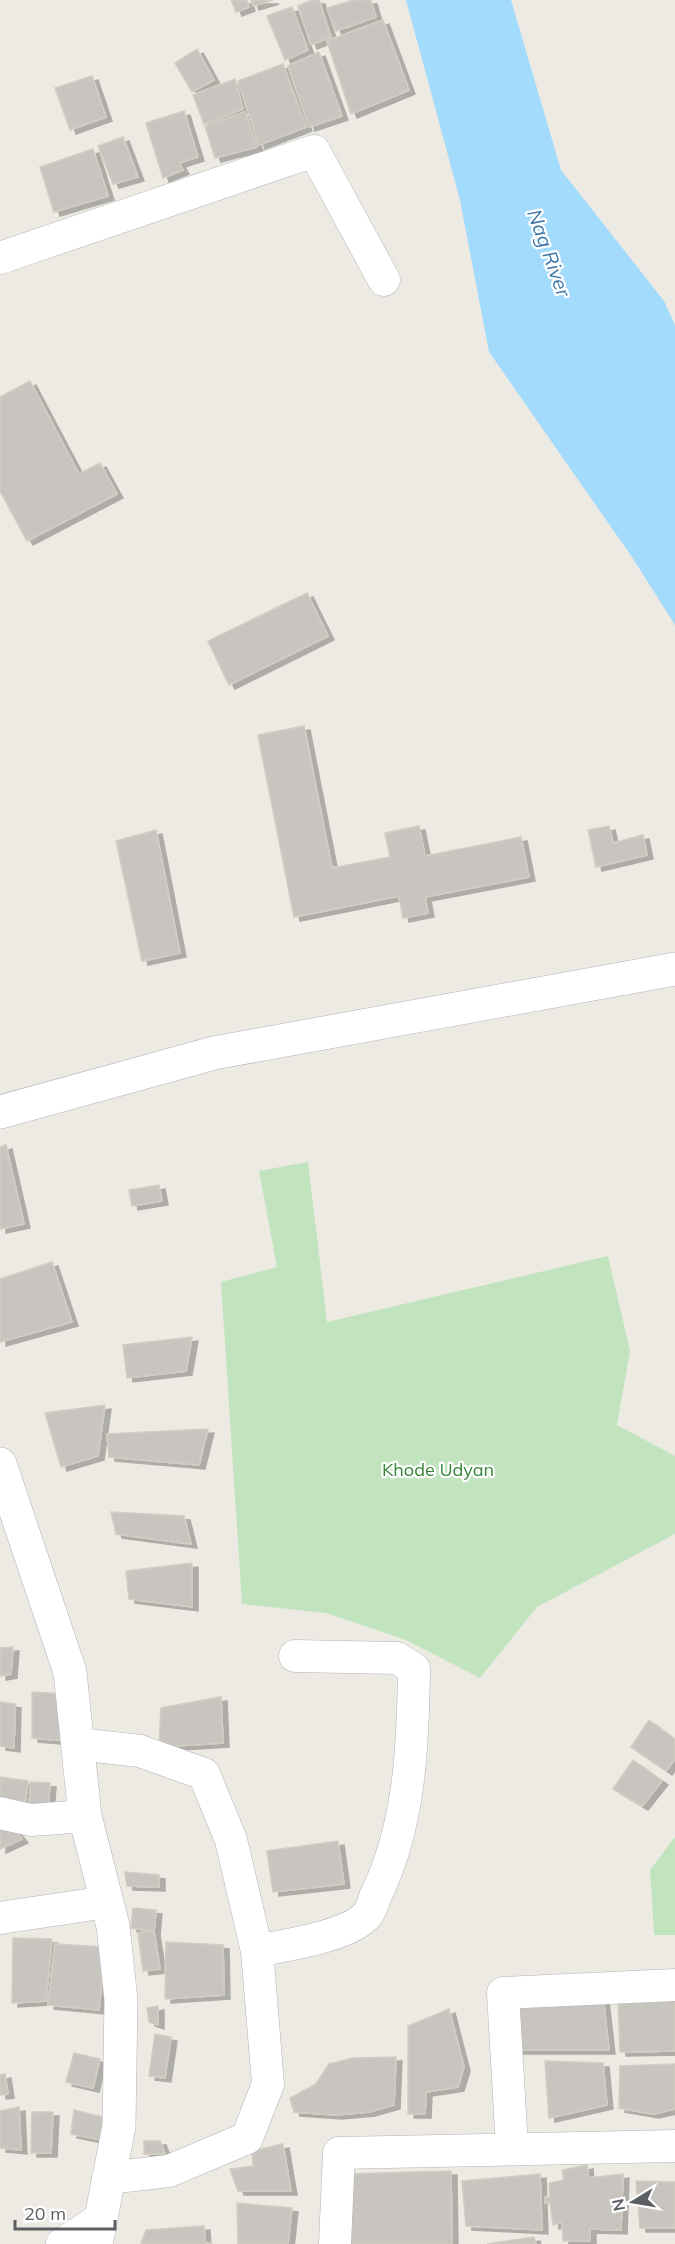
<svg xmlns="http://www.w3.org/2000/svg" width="675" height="2244" viewBox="0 0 675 2244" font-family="Mulish,sans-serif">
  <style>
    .green { fill: #c1e4bf }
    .water { fill: #a3dbfd }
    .building { fill: #c8c5c0; stroke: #d2ccc1; stroke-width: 1.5; filter: url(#shadow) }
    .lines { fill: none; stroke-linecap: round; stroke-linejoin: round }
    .street-casing { stroke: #b0b4b8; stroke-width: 33 }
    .secondary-casing { stroke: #afb3b8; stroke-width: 34 }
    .street { stroke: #fff; stroke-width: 32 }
    .secondary { stroke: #fff; stroke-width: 33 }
    .labels { text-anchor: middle; stroke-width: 4.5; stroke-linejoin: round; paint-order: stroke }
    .park-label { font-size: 18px; fill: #388537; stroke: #fff }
    .water-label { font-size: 20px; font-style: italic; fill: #3e76a6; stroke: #fff }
  </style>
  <defs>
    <filter id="shadow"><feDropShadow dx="6" dy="4" stdDeviation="0" flood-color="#0004"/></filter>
  </defs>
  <rect width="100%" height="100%" fill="#edeae3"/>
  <!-- green -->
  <g class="green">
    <polygon points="308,1162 327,1322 608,1256 630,1351 617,1425 675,1456 675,1534 537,1607 480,1678 406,1640 326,1613 242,1604 221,1282 277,1267 259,1171"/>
    <polygon points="675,1837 675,1935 654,1935 650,1870"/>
  </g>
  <!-- water -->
  <polygon class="water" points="406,0 511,0 561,170 664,301 675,325 675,625 632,557 489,352 460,200"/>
  <!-- building -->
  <g class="building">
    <polygon points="231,0 247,0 249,7 236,12"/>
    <polygon points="251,0 273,0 253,6"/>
    <polygon points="312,0 319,0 331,37 311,45 298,6"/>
    <polygon points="354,0 371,0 376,17 336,31 327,8"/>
    <polygon points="292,7 308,50 285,60 267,16"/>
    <polygon points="383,20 409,90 351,114 327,41"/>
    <polygon points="197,49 214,80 192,92 175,63"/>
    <polygon points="319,52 342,116 309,127 288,66"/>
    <polygon points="283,64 306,127 259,145 238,81"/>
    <polygon points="92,76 106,117 70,130 55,88"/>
    <polygon points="235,79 243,109 204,124 193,95"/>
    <polygon points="184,111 198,157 179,163 183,170 163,178 146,123"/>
    <polygon points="245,112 257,147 215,158 205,126"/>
    <polygon points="123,137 138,177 113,184 98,146"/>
    <polygon points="93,149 108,196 54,212 40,167"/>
    <polygon points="30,381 79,474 100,463 117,494 27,541 0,491 0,397"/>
    <polygon points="307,593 328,636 229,685 208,641"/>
    <polygon points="304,726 332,868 390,857 385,833 419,826 425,856 521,837 529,877 425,897 428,913 403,918 399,896 294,917 258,735"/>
    <polygon points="609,826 613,843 643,835 647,855 596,867 588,830"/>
    <polygon points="156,830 180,953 142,961 116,841"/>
    <polygon points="6,1145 24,1224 0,1229 0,1147"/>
    <polygon points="159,1185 162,1201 132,1206 129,1190"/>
    <polygon points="52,1262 72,1322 0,1342 0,1279"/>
    <polygon points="192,1337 186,1371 127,1378 123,1345"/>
    <polygon points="105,1405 98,1456 61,1467 45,1413"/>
    <polygon points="208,1429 199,1465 109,1457 107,1434"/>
    <polygon points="111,1512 184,1516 191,1544 116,1534"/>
    <polygon points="192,1563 192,1607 129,1599 126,1571"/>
    <polygon points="13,1647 11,1674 0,1676 0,1648"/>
    <polygon points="32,1692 66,1694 66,1741 32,1738"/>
    <polygon points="221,1697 223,1743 159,1747 161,1708"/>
    <polygon points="0,1702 15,1704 14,1748 0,1746"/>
    <polygon points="649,1720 675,1740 675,1759 666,1771 631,1747"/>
    <polygon points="633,1760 662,1781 642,1806 613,1789"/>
    <polygon points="0,1777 28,1781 25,1805 0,1803"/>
    <polygon points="31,1782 50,1783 48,1808 29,1806"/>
    <polygon points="6,1819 22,1839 0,1849 0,1821"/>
    <polygon points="338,1841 344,1884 273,1892 267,1851"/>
    <polygon points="125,1872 159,1875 159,1887 127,1886"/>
    <polygon points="133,1908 156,1910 154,1931 131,1928"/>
    <polygon points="154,1931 160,1969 143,1971 138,1933"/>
    <polygon points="13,1938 52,1939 46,2001 12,2003"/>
    <polygon points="166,1942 223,1945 224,1995 165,1999"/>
    <polygon points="55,1944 105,1947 99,2010 48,2005"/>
    <polygon points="675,1993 675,2051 620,2052 618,1997"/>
    <polygon points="603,1997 609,2050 517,2050 516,2003"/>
    <polygon points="158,2006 158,2025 149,2022 147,2008"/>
    <polygon points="449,2009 464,2067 458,2087 426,2092 425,2114 408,2114 408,2026"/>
    <polygon points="155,2034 171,2037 165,2078 149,2076"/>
    <polygon points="74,2053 100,2059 93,2088 66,2082"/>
    <polygon points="396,2057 394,2105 369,2112 336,2115 294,2112 290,2098 316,2084 329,2064 353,2058"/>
    <polygon points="545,2061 603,2063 607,2105 549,2118"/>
    <polygon points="675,2064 675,2109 653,2114 619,2108 620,2066"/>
    <polygon points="5,2074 8,2094 0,2095 0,2075"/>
    <polygon points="19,2107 21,2150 0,2148 0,2111"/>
    <polygon points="74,2110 111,2119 107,2141 71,2134"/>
    <polygon points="32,2112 53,2112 51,2153 31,2153"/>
    <polygon points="144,2141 160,2141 165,2154 144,2154"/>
    <polygon points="283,2144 291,2191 238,2191 230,2169 253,2166 252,2151"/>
    <polygon points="587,2165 588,2178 623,2174 621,2230 590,2229 590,2241 563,2241 562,2222 553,2225 550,2203 545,2203 545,2197 550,2198 549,2183 564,2180 562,2170"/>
    <polygon points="451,2171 452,2244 348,2244 346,2174"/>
    <polygon points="540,2174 542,2230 466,2226 462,2181"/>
    <polygon points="636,2181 675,2182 675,2228 640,2228"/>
    <polygon points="237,2203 292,2208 288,2244 238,2244"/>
    <polygon points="204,2226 205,2242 212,2244 141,2244 146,2230"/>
    <polygon points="534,2237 536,2244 487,2244"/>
  </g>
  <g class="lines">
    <!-- street casing -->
    <g class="street-casing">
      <g id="street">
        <polyline points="0,258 314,151 384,280"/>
        <polyline points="78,1744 140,1751 204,1774 231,1840 257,1951 268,2084 247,2138 169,2171 108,2178"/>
        <polyline points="0,1813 31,1820 85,1816"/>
        <polyline points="0,1918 107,1902"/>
        <path d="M257 1951C285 1945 345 1937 365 1917 370 1913 373 1903 375 1897 410 1827 413 1746 414 1669L397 1658 295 1656"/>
        <polyline points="512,2148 503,1993 675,1985"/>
        <polyline points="62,2244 99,2220"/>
        <polyline points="335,2244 339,2153 675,2146"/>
      </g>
    </g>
    <!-- secondary casing -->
    <g class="secondary-casing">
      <g id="secondary">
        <polyline points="0,1112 214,1053 675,969"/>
        <polyline points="0,1464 70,1672 85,1816 113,1926 121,2000 119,2126 96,2244"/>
      </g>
    </g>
    <!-- street -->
    <use href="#street" class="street"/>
    <!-- secondary -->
    <use href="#secondary" class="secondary"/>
  </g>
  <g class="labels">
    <!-- park labels -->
    <g class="park-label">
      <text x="438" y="1476">Khode Udyan</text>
    </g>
    <!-- water labels -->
    <g class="water-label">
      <text transform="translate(549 253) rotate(70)" y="7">Nag River</text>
    </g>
  </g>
  <!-- north arrow -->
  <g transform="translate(633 2202) rotate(259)" stroke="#ffffff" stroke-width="4.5" paint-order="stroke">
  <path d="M0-4.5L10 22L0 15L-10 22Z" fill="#5b5f63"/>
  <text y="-9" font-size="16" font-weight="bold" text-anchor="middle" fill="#5b5f63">N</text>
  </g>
  <!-- scale -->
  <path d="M15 2220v9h100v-9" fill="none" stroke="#5b5f63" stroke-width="3"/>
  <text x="24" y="2220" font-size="18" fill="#5b5f63" stroke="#ffffff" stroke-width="4.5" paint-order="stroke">20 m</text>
</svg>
